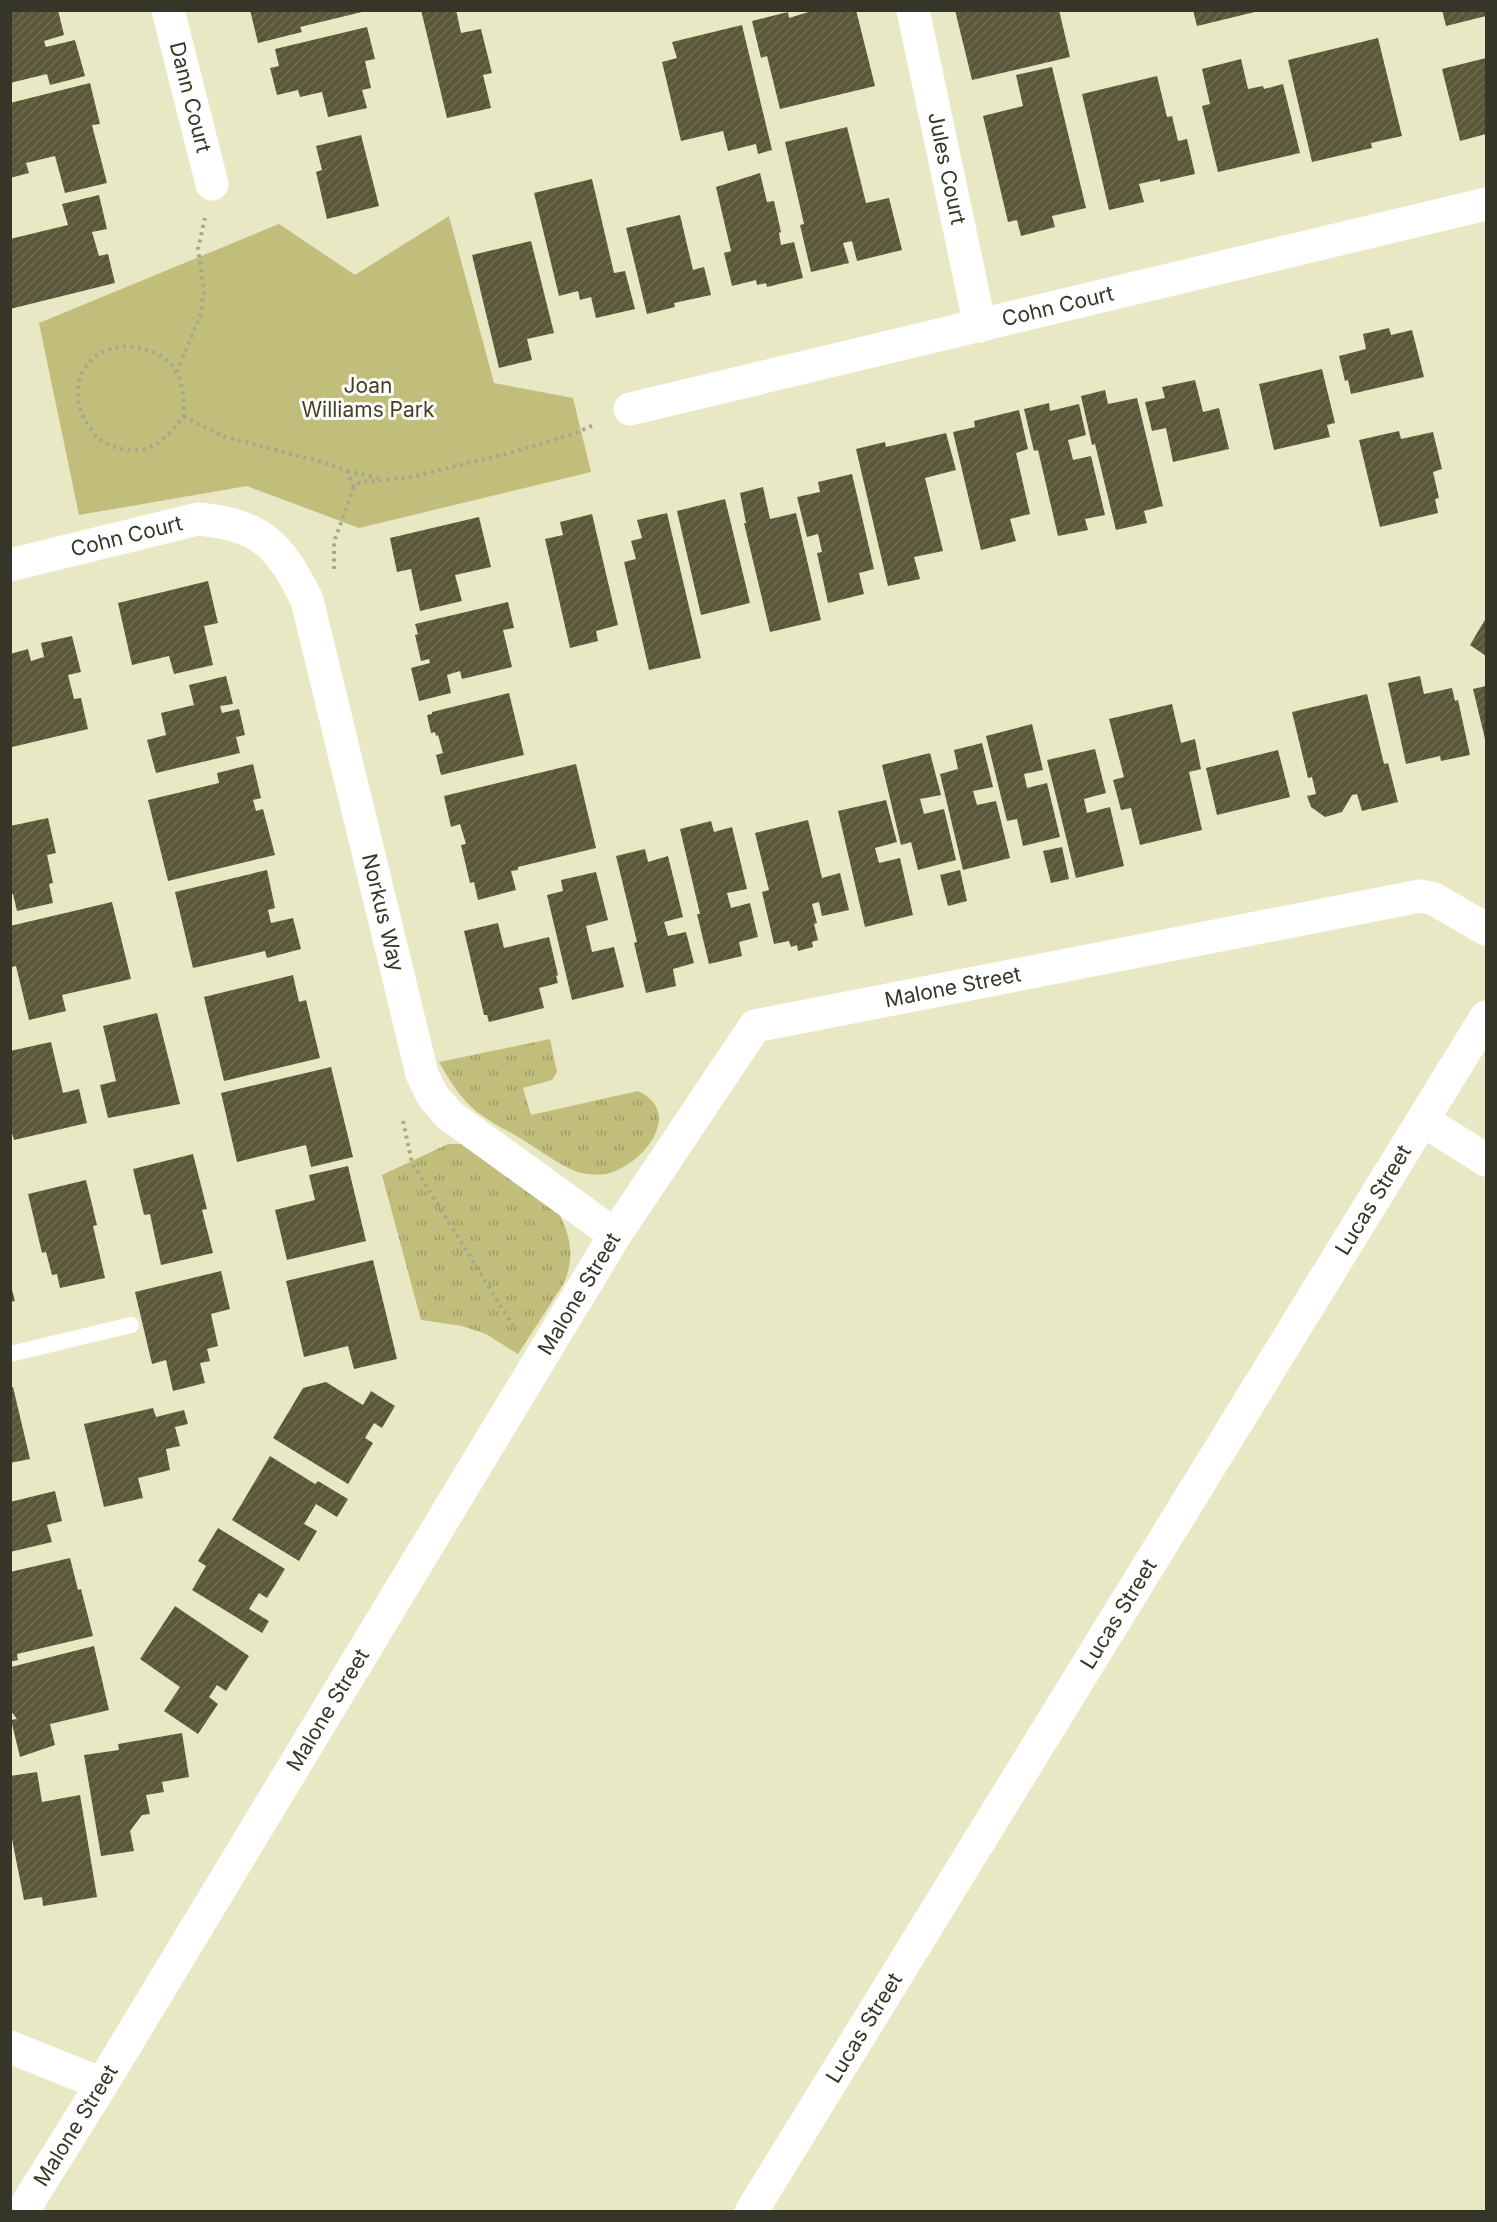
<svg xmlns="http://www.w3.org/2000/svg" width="1497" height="2222" viewBox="0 0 1497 2222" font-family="Inter,sans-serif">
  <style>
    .grass { fill: url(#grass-tufts) }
    .park { fill: #c1be7c }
    .building { fill: url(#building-hatch) }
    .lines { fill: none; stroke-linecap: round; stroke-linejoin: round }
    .path { stroke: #a7a78b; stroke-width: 4; stroke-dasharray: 3 4.5; stroke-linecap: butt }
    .lane { stroke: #fff; stroke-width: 16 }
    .street { stroke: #fff; stroke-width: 33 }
    .labels { text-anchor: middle; stroke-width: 6; stroke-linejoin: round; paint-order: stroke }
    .street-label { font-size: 21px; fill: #363628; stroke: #fff }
    .park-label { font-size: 21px; fill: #44421e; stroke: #fff }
  </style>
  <defs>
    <pattern id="grass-tufts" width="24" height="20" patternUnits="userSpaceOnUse" patternTransform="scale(1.5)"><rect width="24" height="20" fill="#c1be7c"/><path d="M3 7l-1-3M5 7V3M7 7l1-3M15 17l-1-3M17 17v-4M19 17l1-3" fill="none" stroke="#9e9b66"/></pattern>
    <pattern id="building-hatch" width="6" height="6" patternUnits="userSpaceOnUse" patternTransform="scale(1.5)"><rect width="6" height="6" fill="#595738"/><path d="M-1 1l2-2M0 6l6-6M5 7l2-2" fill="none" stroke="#6e6d53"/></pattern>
  </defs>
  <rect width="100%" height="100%" fill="#e9e8c4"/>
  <!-- grass -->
  <g class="grass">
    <path d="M550 1039 557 1072 552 1080 523 1088 531 1115 638 1091C686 1113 641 1167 606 1174 597 1175 584 1175 575 1171 556 1163 538 1149 520 1138 506 1130 490 1122 477 1112 461 1099 449 1080 439 1062Z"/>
    <path d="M448 1144H462L558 1212C571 1236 575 1257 564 1283L518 1354 486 1334 462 1326 421 1320 382 1175Z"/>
  </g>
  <!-- park -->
  <polygon class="park" points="449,216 494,383 573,398 591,472 359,528 247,486 79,515 39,323 279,224 355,275"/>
  <!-- building -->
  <g class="building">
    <polygon points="10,10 58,10 64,35 44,41 46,47 75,40 85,76 50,85 47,74 10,83"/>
    <polygon points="250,10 366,10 366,11 300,27 302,32 258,43"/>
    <polygon points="421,10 456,10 461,33 481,29 492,73 483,75 491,108 447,118"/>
    <polygon points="815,10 856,10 875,86 780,109 767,56 761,58 752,21 788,12 789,18"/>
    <polygon points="955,10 1059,10 1070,57 972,80"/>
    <polygon points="1193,10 1259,10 1259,11 1197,26"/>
    <polygon points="1442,10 1486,10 1486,16 1446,26"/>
    <polygon points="742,25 772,150 758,154 756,144 728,151 723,131 681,141 662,62 677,58 672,42"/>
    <polygon points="367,27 375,59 365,61 371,88 362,90 367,108 328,117 322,92 300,97 298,90 277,95 270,68 279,66 275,49"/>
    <polygon points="1378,38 1402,136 1371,143 1372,148 1312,162 1288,60"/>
    <polygon points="1486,58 1486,134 1460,141 1442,69"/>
    <polygon points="1241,59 1248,89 1263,86 1264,89 1283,84 1300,153 1218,172 1202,106 1210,104 1202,69"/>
    <polygon points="1052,67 1086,208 1052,216 1055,227 1021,236 1017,220 1008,222 983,116 1023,106 1016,75"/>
    <polygon points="1157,76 1167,117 1172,116 1178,141 1187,139 1195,174 1160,182 1160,179 1139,184 1144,202 1109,210 1082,94"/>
    <polygon points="90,83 100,124 92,125 107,183 65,193 55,156 26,163 29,173 10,178 10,103"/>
    <polygon points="847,127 866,203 889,198 902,250 857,261 852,241 843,243 849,263 811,272 800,225 804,224 785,142"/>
    <polygon points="361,135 379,206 327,219 316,172 322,170 316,146"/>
    <polygon points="760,173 767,202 774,201 781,232 779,233 781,245 794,242 803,278 767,287 766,283 757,285 756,280 732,286 724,253 731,251 716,187"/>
    <polygon points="592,179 614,273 625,271 635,309 596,318 591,297 580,300 578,291 559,296 534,193"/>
    <polygon points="99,195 107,229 92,232 99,256 108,254 115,283 10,309 10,239 68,225 62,204"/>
    <polygon points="680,215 693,270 704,267 711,295 674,303 675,307 647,314 626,228"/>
    <polygon points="531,241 554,333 527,339 532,360 499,368 472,255"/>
    <polygon points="1389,328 1391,335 1412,330 1424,377 1351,394 1348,380 1345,381 1339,356 1366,349 1363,334"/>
    <polygon points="1322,369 1335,423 1327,425 1330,437 1274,450 1259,384"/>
    <polygon points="1195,380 1203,412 1219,408 1229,449 1173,462 1166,428 1152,431 1145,402 1165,398 1162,387"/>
    <polygon points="1105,390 1108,404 1137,398 1163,506 1144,511 1147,523 1116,530 1095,444 1092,445 1081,396"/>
    <polygon points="1049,403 1050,411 1079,404 1086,435 1068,440 1073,460 1091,456 1105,515 1085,519 1088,530 1058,536 1038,450 1034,451 1024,409"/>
    <polygon points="1019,410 1028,449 1016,453 1030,514 1010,519 1016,541 981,550 953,432 975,427 974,421"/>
    <polygon points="1399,431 1401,439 1433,432 1442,469 1433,472 1439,498 1435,499 1438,513 1380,527 1359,440"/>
    <polygon points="946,433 956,470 925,478 943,551 914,557 920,579 888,586 856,449 885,442 886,447"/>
    <polygon points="852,474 874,569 859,573 864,594 828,603 817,553 822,552 818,534 807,537 797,497 820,492 818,482"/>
    <polygon points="763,487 770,519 796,513 821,620 770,632 744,523 746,523 740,493"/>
    <polygon points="725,499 750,603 701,615 677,511"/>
    <polygon points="667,513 701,658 649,670 624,562 636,559 631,541 642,538 637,520"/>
    <polygon points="592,514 618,625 596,631 598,641 570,648 545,539 563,535 560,522"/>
    <polygon points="479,517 491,567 455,575 462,601 420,611 411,569 397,572 390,538"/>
    <polygon points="208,581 218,623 204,626 213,665 174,674 169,656 132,665 118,603"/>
    <polygon points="508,602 514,628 503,630 512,667 462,679 460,671 447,675 451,693 419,701 411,668 430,663 429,659 421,661 415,635 418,634 415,624"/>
    <polygon points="1486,618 1486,656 1470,645"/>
    <polygon points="72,636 81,672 68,675 74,699 81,698 88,729 12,747 10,654 28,649 31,661 44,657 41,643"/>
    <polygon points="226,676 233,704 220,706 222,713 239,709 245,735 236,737 240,753 156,773 147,740 166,735 161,713 194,705 189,685"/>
    <polygon points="1420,676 1424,694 1452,688 1455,701 1458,700 1470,755 1441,761 1440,756 1406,764 1388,683"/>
    <polygon points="1486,686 1486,743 1473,689"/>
    <polygon points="509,693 524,755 441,775 436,755 443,753 438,735 436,736 435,732 431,733 427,715 432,714 432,712"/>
    <polygon points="1367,694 1384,764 1388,763 1398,802 1362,811 1357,794 1352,795 1342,812 1325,817 1311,807 1307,796 1316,794 1312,777 1308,778 1292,712"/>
    <polygon points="1172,704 1181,743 1195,739 1201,769 1189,772 1202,830 1140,845 1131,808 1121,810 1113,780 1124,777 1109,719"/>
    <polygon points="1032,724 1043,770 1024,774 1027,788 1047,783 1060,837 1023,846 1017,819 1007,821 986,736"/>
    <polygon points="982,743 993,787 973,791 977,805 996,801 1010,858 963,870 940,774 958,769 954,750"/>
    <polygon points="1095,749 1106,793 1084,799 1087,813 1110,807 1124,866 1076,878 1047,760"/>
    <polygon points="1278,750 1290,797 1217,815 1206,768"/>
    <polygon points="930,753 941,795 920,799 924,814 944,809 956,860 918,870 911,842 901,845 882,765"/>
    <polygon points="253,764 261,798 253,800 256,811 263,809 275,855 168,881 148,800 219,783 217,773"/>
    <polygon points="576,764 596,848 518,867 518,870 511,871 516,890 478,900 474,882 470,883 461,845 466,844 460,824 451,827 444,796"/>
    <polygon points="886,800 897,842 875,848 879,863 900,858 913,915 865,927 838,811"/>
    <polygon points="48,818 56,853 47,855 53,883 49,884 53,903 17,911 13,894 10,895 10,826"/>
    <polygon points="808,820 822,878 840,873 849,910 822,916 819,902 812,904 817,923 814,924 818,940 812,942 813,947 798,951 797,945 791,947 789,941 774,944 762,892 769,890 755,833"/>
    <polygon points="711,821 714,832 732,827 747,889 727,893 731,908 750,903 758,937 739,942 742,956 709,964 697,914 700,914 680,829"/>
    <polygon points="1062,847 1069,879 1051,883 1043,851"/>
    <polygon points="645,849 648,862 668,856 683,917 664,922 668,936 686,932 694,963 673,969 676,986 646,993 634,943 637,942 616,856"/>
    <polygon points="267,870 275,908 268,910 271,923 293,918 301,949 267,958 265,951 193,968 175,892"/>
    <polygon points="960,870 967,901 948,906 940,875"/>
    <polygon points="596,872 608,920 586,926 592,952 614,947 624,987 572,1000 547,895 563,891 561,880"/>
    <polygon points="112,902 131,979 62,995 66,1011 29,1020 16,966 12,967 10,963 10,926"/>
    <polygon points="498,923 504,948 549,937 558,975 556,976 558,983 539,988 544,1008 489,1022 487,1015 484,1015 464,931"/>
    <polygon points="293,975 299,1002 306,1000 320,1058 224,1081 204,997"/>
    <polygon points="157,1013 180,1104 108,1118 100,1085 116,1081 103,1026"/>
    <polygon points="51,1042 63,1093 79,1089 87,1123 14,1140 10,1126 10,1051"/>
    <polygon points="331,1067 353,1157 311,1167 306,1145 237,1162 221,1093"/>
    <polygon points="193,1154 207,1209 202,1210 213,1253 161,1265 150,1214 144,1215 133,1169"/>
    <polygon points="348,1166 366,1241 287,1260 275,1210 315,1200 309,1175"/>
    <polygon points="86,1180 97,1225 93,1226 105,1278 60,1288 57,1274 52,1275 46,1252 42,1253 28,1194"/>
    <polygon points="373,1260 397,1359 354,1369 348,1346 304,1357 286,1281"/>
    <polygon points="221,1271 230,1309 211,1314 218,1346 207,1349 210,1361 200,1363 205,1383 173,1391 166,1360 152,1364 135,1292"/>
    <polygon points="11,1286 15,1301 10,1302 10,1287"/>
    <polygon points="326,1382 363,1405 371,1391 395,1406 382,1428 374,1423 365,1438 373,1443 348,1484 273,1438 303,1388"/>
    <polygon points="13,1387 30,1459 10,1463 10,1388"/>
    <polygon points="153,1408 156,1417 184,1410 188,1424 175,1427 180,1446 166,1449 170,1470 138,1478 143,1498 104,1507 84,1424"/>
    <polygon points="270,1456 315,1484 318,1481 348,1499 337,1517 316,1504 304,1524 317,1531 299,1561 232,1520"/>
    <polygon points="55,1491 62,1521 47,1525 52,1542 10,1552 10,1502"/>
    <polygon points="218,1528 285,1569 267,1598 259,1593 249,1609 269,1621 262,1633 192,1590 206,1566 198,1561"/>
    <polygon points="70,1558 78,1590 81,1589 93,1636 17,1654 18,1660 10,1662 10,1572"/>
    <polygon points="175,1606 249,1656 226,1691 217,1685 209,1697 218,1704 198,1734 164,1711 180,1687 140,1659"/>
    <polygon points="94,1646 109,1710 50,1724 55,1745 20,1757 11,1720 17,1719 10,1710 11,1667"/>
    <polygon points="182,1733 189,1777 162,1782 164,1792 146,1795 150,1814 142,1815 130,1831 134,1851 101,1856 84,1755 119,1750 118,1744"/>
    <polygon points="37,1772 42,1802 80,1795 97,1897 43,1906 42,1897 24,1900 10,1829 10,1776"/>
  </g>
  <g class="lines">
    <!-- path -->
    <g class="path">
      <polyline points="177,372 200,316 204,291 198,249 205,218"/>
      <path d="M184 417C184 392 182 366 157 354 103 327 54 377 90 428 96 437 104 444 114 447 127 451 142 452 154 445 166 439 175 426 184 417L225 437 322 462 347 471 354 488"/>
      <polyline points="347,471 378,478"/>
      <polyline points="334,569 334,542 354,487 360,482 407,478 509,453 573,434 596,424"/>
      <polyline points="403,1121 412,1163 515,1329"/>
    </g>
    <!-- lane -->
    <polyline class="lane" points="10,1354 131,1325"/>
    <!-- street -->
    <g class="street">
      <path id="s1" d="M168 10 212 184"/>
      <path id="s2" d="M913 10 980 326"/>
      <path id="s3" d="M630 409 1486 204"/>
      <path id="s4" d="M10 565 198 519C261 525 279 544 307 600L422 1074 432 1095 449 1115 615 1235"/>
      <polyline points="1424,1121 1486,1160"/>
      <polyline points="10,2047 102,2084"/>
      <path id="s5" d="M22 2212 102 2084 615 1235 755 1026 1420 896 1434 899 1486 929"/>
      <path id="s6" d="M751 2212 1486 1017"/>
    </g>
  </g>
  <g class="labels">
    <!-- street labels -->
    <g class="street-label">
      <text dy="7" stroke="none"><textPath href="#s1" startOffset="90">Dann Court</textPath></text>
      <text dy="7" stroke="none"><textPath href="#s2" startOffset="162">Jules Court</textPath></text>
      <text dy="7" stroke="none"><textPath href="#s3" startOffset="440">Cohn Court</textPath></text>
      <text dy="7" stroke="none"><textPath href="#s4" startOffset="120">Cohn Court</textPath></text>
      <text dy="7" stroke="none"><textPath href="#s4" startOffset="660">Norkus Way</textPath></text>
      <text dy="7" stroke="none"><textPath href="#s5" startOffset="1596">Malone Street</textPath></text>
      <text dy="7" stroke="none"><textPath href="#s6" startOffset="1188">Lucas Street</textPath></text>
      <text dy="7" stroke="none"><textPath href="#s5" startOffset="1074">Malone Street</textPath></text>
      <text dy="7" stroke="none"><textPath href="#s6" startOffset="702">Lucas Street</textPath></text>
      <text dy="7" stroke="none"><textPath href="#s5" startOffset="588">Malone Street</textPath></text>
      <text dy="7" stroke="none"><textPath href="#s6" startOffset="216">Lucas Street</textPath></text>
      <text dy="7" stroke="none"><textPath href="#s5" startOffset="102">Malone Street</textPath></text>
    </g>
    <!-- park labels -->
    <g class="park-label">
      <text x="368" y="393">Joan<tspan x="368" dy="24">Williams Park</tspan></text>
    </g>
  </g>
  <!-- border -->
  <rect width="1497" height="2222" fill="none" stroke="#363628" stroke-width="24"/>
</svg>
